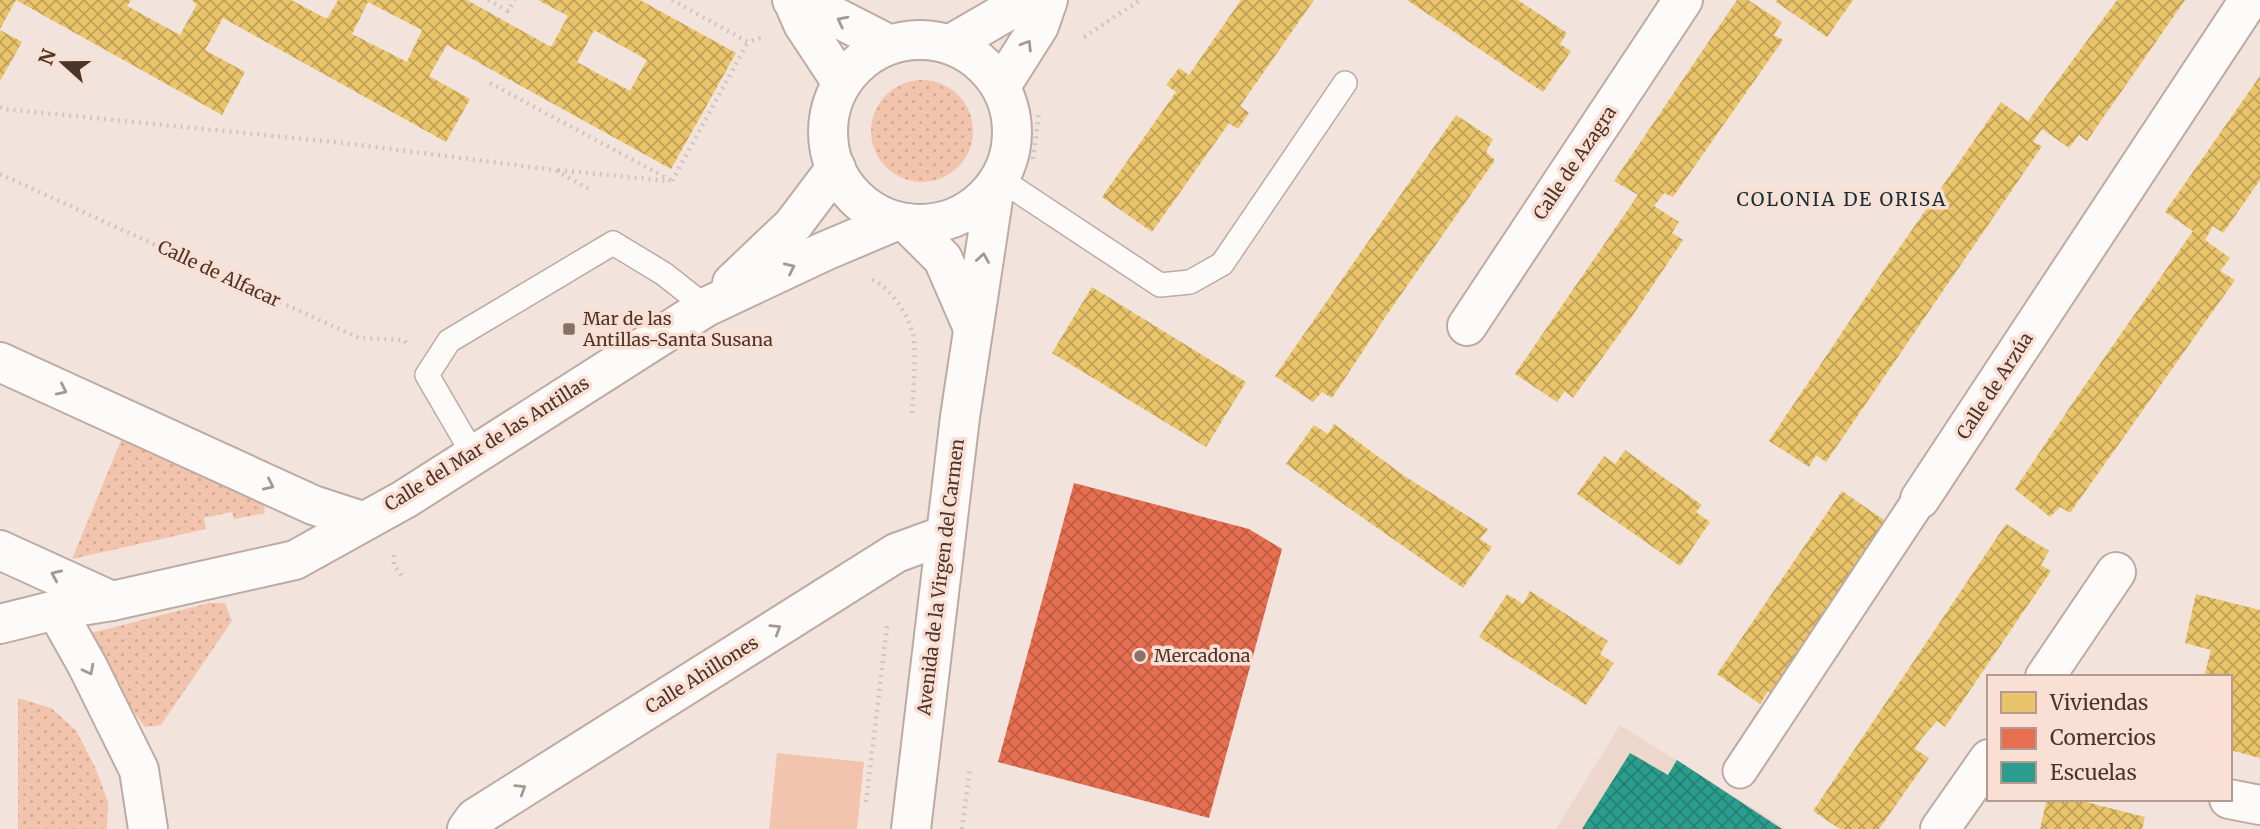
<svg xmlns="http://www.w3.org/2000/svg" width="2260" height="829" viewBox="0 0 2260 829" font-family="Merriweather,serif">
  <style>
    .built { fill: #edd6cb }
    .grass { fill: url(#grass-dots) }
    .park { fill: #f3c4ad }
    .homes { fill: url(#homes-cross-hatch); fill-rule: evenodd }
    .shops { fill: url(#shops-cross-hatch) }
    .schools { fill: url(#schools-cross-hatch) }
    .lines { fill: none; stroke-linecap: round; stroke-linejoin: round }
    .service-casing { stroke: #bdaba3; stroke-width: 26 }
    .pedestrian-casing { stroke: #bdaba3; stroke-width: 37 }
    .minor-casing { stroke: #bdaba3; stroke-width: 42 }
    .path { stroke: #cec6c2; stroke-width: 4.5; stroke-dasharray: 2 5; stroke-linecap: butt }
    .service { stroke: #fdfbfa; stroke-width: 23 }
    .pedestrian { stroke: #fdfbfa; stroke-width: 33 }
    .minor { stroke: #fdfbfa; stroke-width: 38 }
    .oneway { stroke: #a59891 }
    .poi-dot { fill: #877267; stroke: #fae0d4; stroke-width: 2.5 }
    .labels { text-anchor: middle; stroke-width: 7; stroke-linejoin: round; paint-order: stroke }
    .street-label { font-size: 18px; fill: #4d3428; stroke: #fae0d4 }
    .poi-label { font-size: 18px; fill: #4d3428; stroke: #fae0d4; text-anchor: start }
    .neighbourhood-label { font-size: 19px; letter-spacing: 2px; fill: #122f3a; stroke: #fae0d4 }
  </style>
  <defs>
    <pattern id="grass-dots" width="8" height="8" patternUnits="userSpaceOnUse" patternTransform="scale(1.75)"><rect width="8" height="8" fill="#f3c4ad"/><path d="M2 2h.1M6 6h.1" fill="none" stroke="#d2a995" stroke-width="1.8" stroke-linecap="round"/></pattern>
    <pattern id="homes-cross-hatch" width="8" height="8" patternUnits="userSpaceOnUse" patternTransform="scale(1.75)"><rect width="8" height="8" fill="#e9c46a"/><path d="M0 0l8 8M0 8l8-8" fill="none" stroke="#bfa057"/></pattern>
    <pattern id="shops-cross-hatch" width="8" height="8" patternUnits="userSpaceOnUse" patternTransform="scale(1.75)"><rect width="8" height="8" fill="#e76f51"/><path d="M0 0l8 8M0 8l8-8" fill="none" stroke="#bd5c43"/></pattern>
    <pattern id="schools-cross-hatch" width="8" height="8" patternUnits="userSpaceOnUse" patternTransform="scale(1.75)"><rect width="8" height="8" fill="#2a9d8f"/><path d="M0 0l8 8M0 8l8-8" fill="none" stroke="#268175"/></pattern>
  </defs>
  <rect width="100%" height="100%" fill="#f2e4dc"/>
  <!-- built -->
  <polygon class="built" points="1620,725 1787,829 1556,829"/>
  <!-- grass -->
  <g class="grass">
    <circle cx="922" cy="131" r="51"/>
    <polygon points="122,438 263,499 265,513 234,519 232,512 204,518 206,529 72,559"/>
    <polygon points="209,603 225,603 232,621 161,725 145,727 82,644 87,634"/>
    <polygon points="18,698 51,708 76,730 95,767 108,802 107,829 18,829"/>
  </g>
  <!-- park -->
  <polygon class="park" points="777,753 864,762 857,829 769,829"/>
  <!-- homes -->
  <g class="homes">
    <path d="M0 0H131L127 6 180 35 197 4 191 0H291L327 19 338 0H467L551 47 568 16 538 0H640L736 53 671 169 447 45 429 76 470 99 446 142 223 18 205 50 245 72 222 115 16 0 0 29ZM368 2 422 30 407 62 352 34ZM594 30 647 60 630 91 577 62Z"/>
    <polygon points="1241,0 1314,0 1240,106 1249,113 1238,129 1229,123 1152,232 1102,197 1176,92 1166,85 1179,68 1189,75"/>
    <polygon points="1407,0 1518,0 1567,33 1560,44 1571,51 1543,92"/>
    <polygon points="1737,0 1748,0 1782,22 1774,35 1783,40 1673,197 1664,193 1654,206 1679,222 1672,233 1683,240 1631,318 1573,398 1565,391 1557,402 1515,374 1638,195 1614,181"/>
    <polygon points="1778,0 1853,0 1827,37 1776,2"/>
    <polygon points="2117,0 2185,0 2087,141 2079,135 2069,148 2042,129 2033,142 2042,146 1826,462 1816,455 1809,467 1769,441 1884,270 2001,102 2028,121"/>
    <polygon points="0,30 22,42 0,81"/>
    <polygon points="2260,76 2260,180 2223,233 2213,226 2205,240 2230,258 2220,271 2235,280 2070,513 2060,507 2050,517 2015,489 2074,401 2193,231 2165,212"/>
    <polygon points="1456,115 1493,139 1486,152 1495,160 1386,316 1332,398 1322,392 1313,402 1275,376"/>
    <polygon points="1092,287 1246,382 1206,447 1052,353"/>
    <polygon points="1334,424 1403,475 1488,529 1480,539 1492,547 1463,588 1286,464 1314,425 1328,434"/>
    <polygon points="1625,450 1702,505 1696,512 1710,522 1680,566 1577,494 1604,456 1615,464"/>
    <polygon points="1842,491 1884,520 1876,533 1883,538 1776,696 1768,691 1760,704 1717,674"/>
    <polygon points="2006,524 2049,551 2041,565 2051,571 1945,727 1937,721 1921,739 1915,749 1929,758 1879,829 1840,829 1813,811"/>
    <polygon points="1530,591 1608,641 1600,654 1614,663 1586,705 1479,637 1507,594 1523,604"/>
    <polygon points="2196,594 2260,610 2260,758 2230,750 2230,677 2204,677 2211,650 2185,643"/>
    <polygon points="2047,799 2074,799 2145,817 2142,829 2040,829"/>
  </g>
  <!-- shops -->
  <polygon class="shops" points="1074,483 1249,529 1282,549 1209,818 998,762"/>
  <!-- schools -->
  <polygon class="schools" points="1630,753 1668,775 1677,760 1782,829 1582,829"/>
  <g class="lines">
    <!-- service casing -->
    <g class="service-casing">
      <g id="service">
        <polyline points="1000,179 1160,285 1190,282 1222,264 1345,83"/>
        <polyline points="473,454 427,375 449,341 613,243 664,274 706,307"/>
      </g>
    </g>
    <!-- pedestrian casing -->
    <g class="pedestrian-casing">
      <polyline id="pedestrian" points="1740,771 1920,499"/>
    </g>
    <!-- minor casing -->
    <g class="minor-casing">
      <g id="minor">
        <polyline points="792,0 816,7 888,44"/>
        <polyline points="793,1 803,24 842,83"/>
        <circle cx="920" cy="132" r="92"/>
        <polyline points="951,44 1025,1 1046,1"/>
        <polyline points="1001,86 1039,26 1048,0"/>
        <polyline points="907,223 943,259 972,326"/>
        <polyline points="732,283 793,225 836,168"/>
        <polyline points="1467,326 1683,0"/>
        <polyline points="0,362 313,505 362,521"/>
        <polyline points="1920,499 2249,0"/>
        <polyline points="0,550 112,601"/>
        <polyline points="56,610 87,665 139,770 148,829"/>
        <polyline points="0,624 56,610 112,601 295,560 405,499 706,307 825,251 896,221"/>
        <polyline points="2045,677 2116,572"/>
        <polyline points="2229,799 2260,805"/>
        <polyline points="467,829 475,818 896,553 945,535"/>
        <polyline points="911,829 960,417 995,186"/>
        <polyline points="1940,829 1989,759"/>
      </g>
    </g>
    <!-- path -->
    <g class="path">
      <polyline points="488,0 508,11 515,0"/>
      <polyline points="672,0 748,42 761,38"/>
      <polyline points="1084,37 1140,0"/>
      <polyline points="490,83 672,181"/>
      <polyline points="0,107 4,109 344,143 555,170 589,189"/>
      <polyline points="1033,159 1039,112"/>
      <polyline points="558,170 668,181"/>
      <polyline points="0,174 359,338 404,340 406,343"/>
      <polyline points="672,181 748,42"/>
      <path d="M872 280C891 287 912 320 914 340 916 365 913 391 912 416"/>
      <polyline points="394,555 394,566 402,576"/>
      <polyline points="866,802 887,626"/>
      <polyline points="962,829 970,768"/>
    </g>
    <!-- service -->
    <use href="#service" class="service"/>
    <!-- pedestrian -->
    <use href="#pedestrian" class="pedestrian"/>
    <!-- minor -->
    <use href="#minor" class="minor"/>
  </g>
  <!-- one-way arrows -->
  <defs><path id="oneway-chevron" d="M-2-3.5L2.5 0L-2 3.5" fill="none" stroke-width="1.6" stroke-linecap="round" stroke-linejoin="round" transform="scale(1.75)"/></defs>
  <g class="oneway">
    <use href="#oneway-chevron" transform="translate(842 21) rotate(-153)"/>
    <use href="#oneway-chevron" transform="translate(1027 45) rotate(-58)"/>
    <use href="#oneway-chevron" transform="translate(983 258) rotate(-81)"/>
    <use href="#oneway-chevron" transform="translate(790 268) rotate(-25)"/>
    <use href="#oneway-chevron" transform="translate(62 390) rotate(25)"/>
    <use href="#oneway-chevron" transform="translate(269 485) rotate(25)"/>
    <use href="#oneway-chevron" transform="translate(56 575) rotate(-156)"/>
    <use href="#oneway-chevron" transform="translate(776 629) rotate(-32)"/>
    <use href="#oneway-chevron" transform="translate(89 670) rotate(63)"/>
    <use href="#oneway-chevron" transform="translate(521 789) rotate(-32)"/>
  </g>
  <!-- markers -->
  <g class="poi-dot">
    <rect x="562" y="322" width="14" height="14" rx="3.5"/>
    <circle cx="1140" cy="656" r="7"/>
  </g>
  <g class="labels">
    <!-- street labels -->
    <g class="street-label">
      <text transform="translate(1575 163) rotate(-56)" y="6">Calle de Azagra</text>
      <text transform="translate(219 274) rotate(25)" y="6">Calle de Alfacar</text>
      <text transform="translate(1995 386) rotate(-57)" y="6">Calle de Arzúa</text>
      <text transform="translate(487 444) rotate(-32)" y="6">Calle del Mar de las Antillas</text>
      <text transform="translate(941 577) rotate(-83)" y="6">Avenida de la Virgen del Carmen</text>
      <text transform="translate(702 675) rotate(-32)" y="6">Calle Ahillones</text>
    </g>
    <!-- poi labels -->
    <g class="poi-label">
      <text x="583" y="325">Mar de las<tspan x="583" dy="21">Antillas-Santa Susana</tspan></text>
      <text x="1154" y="662">Mercadona</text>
    </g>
    <!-- neighbourhood labels -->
    <g class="neighbourhood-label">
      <text x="1842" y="206">COLONIA DE ORISA</text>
    </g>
  </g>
  <!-- legend -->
  <rect x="1987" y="675" width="245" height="126" fill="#fae0d4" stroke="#b59b8f" stroke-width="2"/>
  <rect x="2001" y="692" width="35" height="21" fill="#e9c46a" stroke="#b59b8f" stroke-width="2"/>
  <text x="2050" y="710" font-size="21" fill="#4d3428">Viviendas</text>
  <rect x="2001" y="728" width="35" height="21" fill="#e76f51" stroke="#b59b8f" stroke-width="2"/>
  <text x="2050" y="745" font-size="21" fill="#4d3428">Comercios</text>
  <rect x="2001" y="762" width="35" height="21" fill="#2a9d8f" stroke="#b59b8f" stroke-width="2"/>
  <text x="2050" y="780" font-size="21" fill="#4d3428">Escuelas</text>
  <!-- north arrow -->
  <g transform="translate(63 63) rotate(291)" stroke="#fae0d4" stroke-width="5" paint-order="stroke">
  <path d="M0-5L12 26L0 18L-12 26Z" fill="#4d3428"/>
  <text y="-10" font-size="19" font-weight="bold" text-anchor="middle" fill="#4d3428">N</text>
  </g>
</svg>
